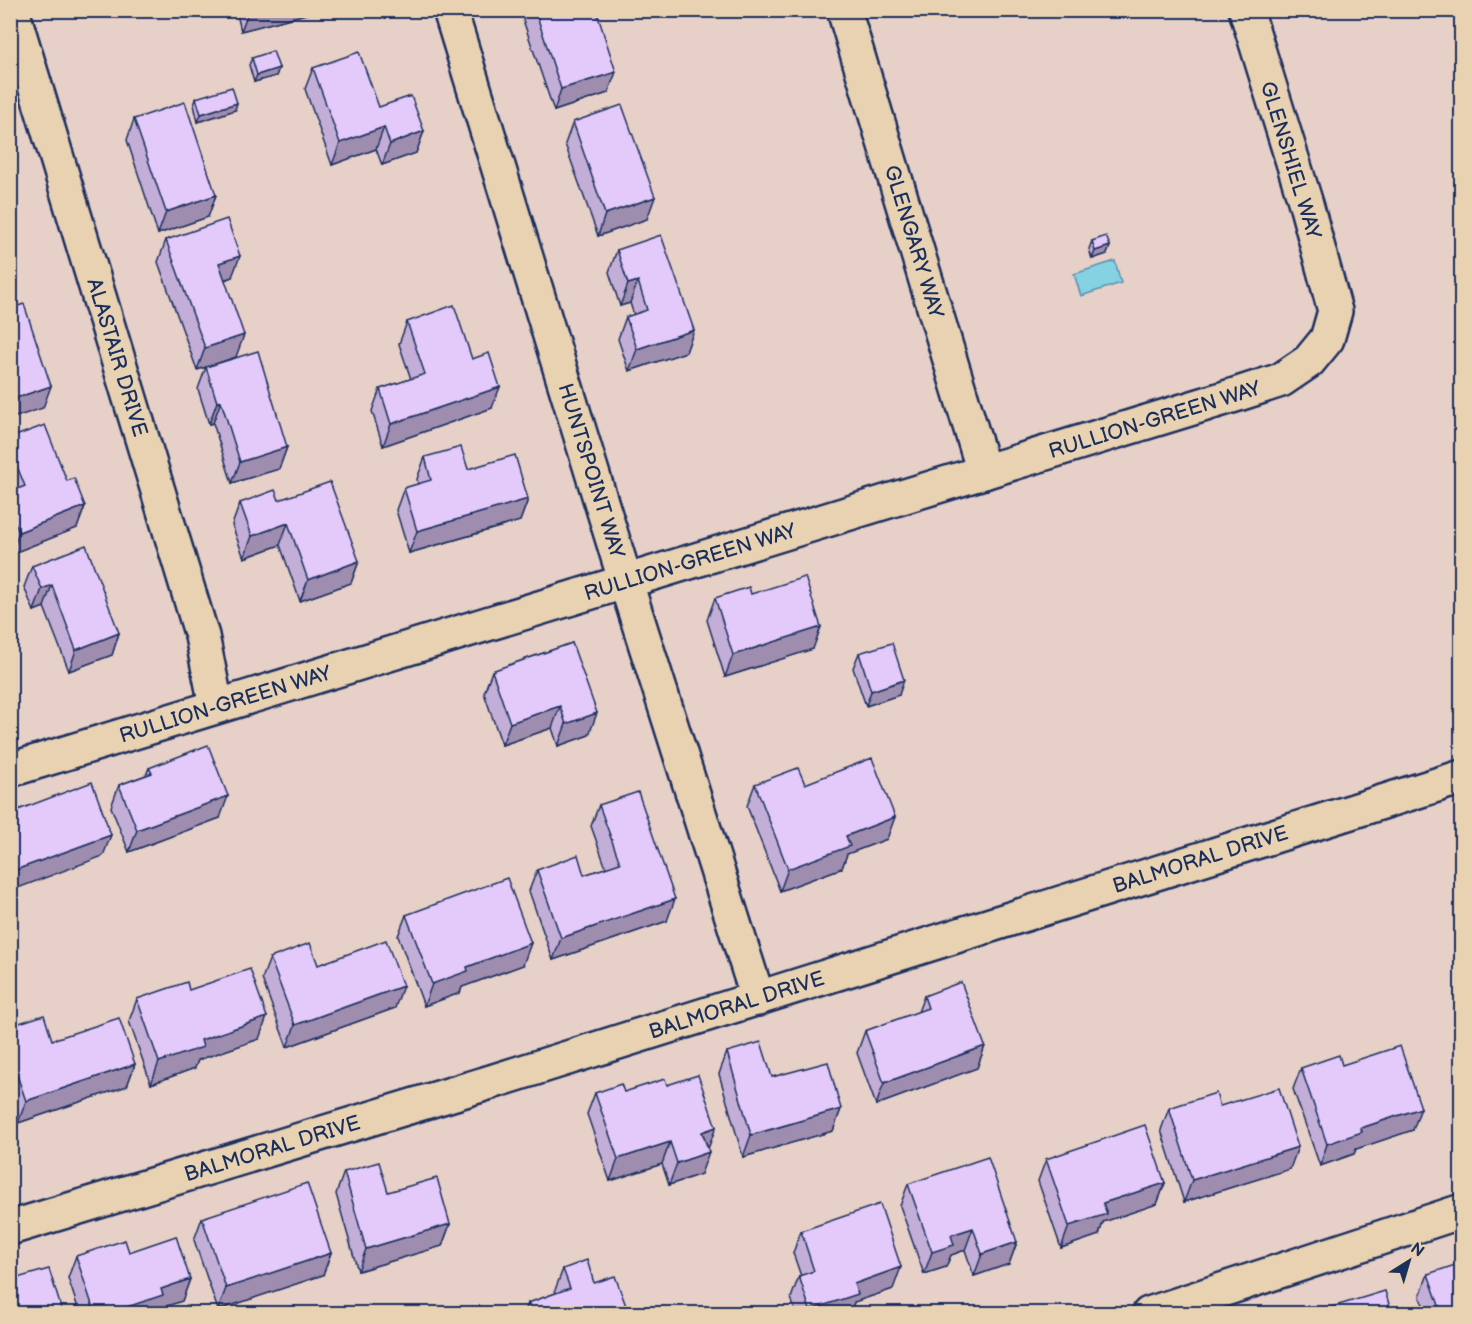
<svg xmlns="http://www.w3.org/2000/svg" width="1472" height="1324" viewBox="0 0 1472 1324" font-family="'Balsamiq Sans',sans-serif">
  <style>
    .water { fill: #84d2e2; stroke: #5a91ad; stroke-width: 1.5 }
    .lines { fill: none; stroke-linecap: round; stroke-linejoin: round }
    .minor-casing { stroke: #1b2f5e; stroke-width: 38 }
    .minor { stroke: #e9d2b2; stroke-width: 33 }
    .wall { fill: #c3aed7; stroke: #1b2f5e; stroke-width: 1.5 }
    .shaded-wall { fill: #9f8daf; stroke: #1b2f5e; stroke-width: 1.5 }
    .building { fill: #e3cafa; stroke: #1b2f5e; stroke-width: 1.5 }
    .labels { text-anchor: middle; stroke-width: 4.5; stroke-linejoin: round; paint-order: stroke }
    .street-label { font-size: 21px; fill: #1b2f5e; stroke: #e9d2b2 }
  </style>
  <rect width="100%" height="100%" fill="#e7d0c8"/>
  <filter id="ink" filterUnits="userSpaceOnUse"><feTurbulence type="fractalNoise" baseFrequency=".0167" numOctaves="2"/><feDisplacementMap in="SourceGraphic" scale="12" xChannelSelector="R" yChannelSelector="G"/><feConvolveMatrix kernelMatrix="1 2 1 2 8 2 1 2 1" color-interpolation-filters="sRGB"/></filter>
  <g filter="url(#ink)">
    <!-- water -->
    <polygon class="water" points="1115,261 1121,283 1081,296 1074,274"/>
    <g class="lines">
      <!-- minor casing -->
      <g class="minor-casing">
        <g id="minor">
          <path id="s1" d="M12 10 202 636 216 705"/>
          <path id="s2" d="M450 10 626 583 758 999"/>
          <path id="s3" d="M844 10 984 472"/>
          <path id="s4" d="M10 770 1235 395 1281 380 1309 361 1327 339 1335 311 1306 204 1246 10"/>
          <path id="s5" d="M10 1228 491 1082 1462 777"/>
          <polyline points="1149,1314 1462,1211"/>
        </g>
      </g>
      <!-- minor -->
      <use href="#minor" class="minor"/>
    </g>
    <!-- wall -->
    <g class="wall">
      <polygon points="236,10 321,10 241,31"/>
      <polygon points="527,10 596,10 608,93 554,111 523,20"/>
      <polygon points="252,58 279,68 276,76 254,82 249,65"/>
      <polygon points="313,68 379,107 424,131 416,153 382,165 376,149 332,165 305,89"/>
      <polygon points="196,98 235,110 198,122 194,105"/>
      <polygon points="134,119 216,195 208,217 158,234 127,140"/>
      <polygon points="573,122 647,219 598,236 565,144"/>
      <polygon points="166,240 232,277 225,280 236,357 197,370 158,262"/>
      <polygon points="1092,241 1110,246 1107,254 1092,259 1089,249"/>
      <polygon points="617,250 694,330 686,352 629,371 618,339 626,317 634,315 630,303 620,306 609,272"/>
      <polygon points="407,322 472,359 492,408 383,446 372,411 380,389 411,379 399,344"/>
      <polygon points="206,367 287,447 279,469 232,483 213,423 209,424 198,389"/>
      <polygon points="10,438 67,481 85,506 77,528 11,554"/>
      <polygon points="425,457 468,469 528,499 520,521 409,553 396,510 404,488 418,484 417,479"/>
      <polygon points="279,500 359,561 351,583 300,601 280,545 244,558 232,525 240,503"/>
      <polygon points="32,566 119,633 112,655 69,671 44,607 34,611 24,587"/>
      <polygon points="751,594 813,649 725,677 707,620 715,598"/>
      <polygon points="572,643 589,735 558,746 552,728 502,745 484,693 492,671"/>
      <polygon points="859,653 899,695 866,706 853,668"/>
      <polygon points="149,768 220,818 129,852 111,807 119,785 146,775"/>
      <polygon points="755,784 805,784 887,839 847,854 842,868 780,891 747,806"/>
      <polygon points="599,805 667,921 553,960 529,891 537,870 584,875 606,868 591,826"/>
      <polygon points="406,915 523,965 462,987 460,993 424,1006 398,936"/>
      <polygon points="270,958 318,965 395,1008 287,1047 262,979"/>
      <polygon points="189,990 259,1039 198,1060 195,1068 151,1084 129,1021 137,999"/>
      <polygon points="924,996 985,1046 977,1068 876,1105 857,1053 865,1031 918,1012"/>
      <polygon points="10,1026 52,1040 135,1064 127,1086 18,1123 10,1100"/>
      <polygon points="727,1052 772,1077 841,1109 833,1131 743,1157 719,1074"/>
      <polygon points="1342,1065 1413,1130 1356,1149 1354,1154 1320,1166 1293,1089 1301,1068"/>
      <polygon points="667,1085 708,1149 701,1174 669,1185 662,1164 610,1181 587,1114 595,1093 624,1092"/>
      <polygon points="1220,1106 1290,1169 1184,1202 1161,1130 1169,1108"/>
      <polygon points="1046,1159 1165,1183 1157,1204 1103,1222 1099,1235 1061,1248 1038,1181"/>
      <polygon points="344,1172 388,1192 450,1224 442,1246 358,1271 336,1194"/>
      <polygon points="908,1184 1017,1242 1009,1264 974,1276 965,1250 951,1255 946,1267 924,1274 900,1206"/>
      <polygon points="202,1218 323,1275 218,1310 194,1240"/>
      <polygon points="801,1231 893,1289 854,1302 850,1314 796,1314 791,1298 799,1276 801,1276 793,1253"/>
      <polygon points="129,1252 190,1279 182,1301 158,1309 156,1314 80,1314 68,1278 76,1256"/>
      <polygon points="563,1269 594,1283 629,1314 524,1314 528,1303 556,1293 555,1290"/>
      <polygon points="1428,1274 1461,1314 1426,1314 1420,1296"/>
    </g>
    <!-- shaded-wall -->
    <g class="shaded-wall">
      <polygon points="249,10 321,10 241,31"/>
      <polygon points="279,68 276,76 254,82 257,75"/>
      <polygon points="616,72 608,93 554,111 561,89"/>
      <polygon points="237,103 235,110 198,122 201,114"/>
      <polygon points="384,127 376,149 332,165 340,143"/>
      <polygon points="424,131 416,153 382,165 390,144"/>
      <polygon points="216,195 208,217 158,234 166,212"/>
      <polygon points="655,197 647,219 598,236 605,214"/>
      <polygon points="1110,246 1107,254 1092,259 1095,251"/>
      <polygon points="240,256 232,277 211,284 219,263"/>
      <polygon points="638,281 630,303 620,306 628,284"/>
      <polygon points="694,330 686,352 629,371 637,349"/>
      <polygon points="244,335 236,357 197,370 205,348"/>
      <polygon points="51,386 43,408 10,419 10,400"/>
      <polygon points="500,387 492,408 383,446 391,424"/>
      <polygon points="221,401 213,423 209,424 217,402"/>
      <polygon points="287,447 279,469 232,483 240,462"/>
      <polygon points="528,499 520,521 409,553 417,531"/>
      <polygon points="85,506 77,528 11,554 19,532"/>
      <polygon points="288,523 280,545 244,558 252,536"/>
      <polygon points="359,561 351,583 300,601 308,580"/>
      <polygon points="52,585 44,607 34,611 42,589"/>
      <polygon points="821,627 813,649 725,677 733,655"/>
      <polygon points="119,633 112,655 69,671 76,650"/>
      <polygon points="904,680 899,695 866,706 871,691"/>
      <polygon points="560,706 552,728 502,745 510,723"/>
      <polygon points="597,713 589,735 558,746 566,724"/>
      <polygon points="228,796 220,818 129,852 137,830"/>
      <polygon points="895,817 887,839 847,854 842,868 780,891 788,869 846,836"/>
      <polygon points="111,835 103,856 10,891 10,872"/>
      <polygon points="675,899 667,921 553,960 561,938"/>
      <polygon points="531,943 523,965 462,987 460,993 424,1006 432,984 467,967"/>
      <polygon points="403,986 395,1008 287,1047 295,1025"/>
      <polygon points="267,1017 259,1039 198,1060 195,1068 151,1084 159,1062 201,1040"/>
      <polygon points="985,1046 977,1068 876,1105 884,1083"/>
      <polygon points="135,1064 127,1086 18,1123 26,1101"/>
      <polygon points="1421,1108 1413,1130 1356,1149 1354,1154 1320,1166 1327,1144 1361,1128"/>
      <polygon points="841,1109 833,1131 743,1157 751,1135"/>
      <polygon points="716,1127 708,1149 702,1132"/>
      <polygon points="670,1142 662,1164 610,1181 618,1159"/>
      <polygon points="1298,1147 1290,1169 1184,1202 1192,1180"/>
      <polygon points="709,1152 701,1174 669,1185 677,1163"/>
      <polygon points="1165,1183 1157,1204 1103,1222 1099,1235 1061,1248 1069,1226 1103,1203"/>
      <polygon points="450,1224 442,1246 358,1271 366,1249"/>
      <polygon points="973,1228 965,1250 951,1255 946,1267 924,1274 932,1252 951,1235"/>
      <polygon points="1017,1242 1009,1264 974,1276 982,1254"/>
      <polygon points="331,1253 323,1275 218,1310 226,1288"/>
      <polygon points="901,1267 893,1289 854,1302 850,1314 809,1314 810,1310 854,1284"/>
      <polygon points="190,1279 182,1301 158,1309 156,1314 119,1314 121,1309 161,1289"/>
    </g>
    <!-- building -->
    <g class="building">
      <polygon points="535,10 596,10 616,72 561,89"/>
      <polygon points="273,51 279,68 257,75 252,58"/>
      <polygon points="359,52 379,107 411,96 424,131 390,144 384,127 340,143 313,68"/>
      <polygon points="232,87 237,103 201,114 196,98"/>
      <polygon points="185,102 216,195 166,212 134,119"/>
      <polygon points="622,105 655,197 605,214 573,122"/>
      <polygon points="227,219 240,256 219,263 244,335 205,348 166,240"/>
      <polygon points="661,235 694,330 637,349 626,317 647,310 638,281 628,284 617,250"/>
      <polygon points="1106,236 1110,246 1095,251 1092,241"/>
      <polygon points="10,302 12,308 24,304 51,386 10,400"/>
      <polygon points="454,305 472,359 489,353 500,387 391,424 380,389 425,374 407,322"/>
      <polygon points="258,351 287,447 240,462 221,401 217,402 206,367"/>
      <polygon points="45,425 67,481 74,478 85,506 19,532 10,512 10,492 25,486 10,449 10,438"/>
      <polygon points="461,447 468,469 515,455 528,499 417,531 404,488 431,480 425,457"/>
      <polygon points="330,482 359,561 308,580 288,523 252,536 240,503 275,490 279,500"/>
      <polygon points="86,545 119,633 76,650 52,585 42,589 32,566"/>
      <polygon points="805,577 821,627 733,655 715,598 749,587 751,594"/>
      <polygon points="572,643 597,713 566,724 560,706 510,723 492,671"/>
      <polygon points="892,643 904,680 871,691 859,653"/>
      <polygon points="208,745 228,796 137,830 119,785 152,773 149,768"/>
      <polygon points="872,758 895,817 846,836 850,846 788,869 755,784 798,768 805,784"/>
      <polygon points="92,782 111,835 10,872 10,813"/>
      <polygon points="638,792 675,899 561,938 537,870 578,855 584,875 620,863 599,805"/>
      <polygon points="507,878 531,943 467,967 468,971 432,984 406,915"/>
      <polygon points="386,940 403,986 295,1025 270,958 310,943 318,965"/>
      <polygon points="250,969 267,1017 201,1040 203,1047 159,1062 137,999 187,982 189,990"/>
      <polygon points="961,982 985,1046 884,1083 865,1031 928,1008 924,996"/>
      <polygon points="44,1015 52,1040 119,1018 135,1064 26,1101 10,1055 10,1026"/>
      <polygon points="761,1042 772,1077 828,1062 841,1109 751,1135 727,1052"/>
      <polygon points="1400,1046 1421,1108 1361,1128 1362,1132 1327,1144 1301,1068 1339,1055 1342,1065"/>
      <polygon points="698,1075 716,1127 702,1132 709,1152 677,1163 670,1142 618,1159 595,1093 621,1084 624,1092 665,1079 667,1085"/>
      <polygon points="1279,1088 1298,1147 1192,1180 1169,1108 1216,1093 1220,1106"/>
      <polygon points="1145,1125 1165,1183 1103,1203 1107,1214 1069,1226 1046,1159"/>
      <polygon points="988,1157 1017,1242 982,1254 973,1228 951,1235 954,1245 932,1252 908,1184"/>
      <polygon points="379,1162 388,1192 437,1178 450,1224 366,1249 344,1172"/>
      <polygon points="307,1183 331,1253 226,1288 202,1218"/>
      <polygon points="880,1204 901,1267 854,1284 858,1294 810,1310 799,1276 814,1271 801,1231"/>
      <polygon points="176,1236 190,1279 161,1289 163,1295 121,1309 123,1314 95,1314 76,1256 125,1240 129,1252"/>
      <polygon points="587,1260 594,1283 615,1276 629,1314 532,1314 528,1303 570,1288 563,1269"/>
      <polygon points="1461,1263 1461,1314 1442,1314 1428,1274"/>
      <polygon points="49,1269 63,1314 10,1314 10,1289 11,1289 10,1280"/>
      <polygon points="1385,1291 1392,1314 1323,1314 1322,1310"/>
    </g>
  </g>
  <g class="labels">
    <!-- street labels -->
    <g class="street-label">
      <text transform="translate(1291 160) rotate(73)" y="7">GLENSHIEL WAY</text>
      <text dy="7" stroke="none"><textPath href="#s3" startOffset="242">GLENGARY WAY</textPath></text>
      <text dy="7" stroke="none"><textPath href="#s1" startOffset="363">ALASTAIR DRIVE</textPath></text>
      <text dy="7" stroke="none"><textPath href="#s4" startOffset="1197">RULLION-GREEN WAY</textPath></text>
      <text dy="7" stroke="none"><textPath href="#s2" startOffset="482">HUNTSPOINT WAY</textPath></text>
      <text dy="7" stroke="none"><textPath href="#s4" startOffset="711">RULLION-GREEN WAY</textPath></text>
      <text dy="7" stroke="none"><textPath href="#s4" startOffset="225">RULLION-GREEN WAY</textPath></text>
      <text dy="7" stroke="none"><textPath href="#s5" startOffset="1246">BALMORAL DRIVE</textPath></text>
      <text dy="7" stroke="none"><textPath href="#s5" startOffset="760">BALMORAL DRIVE</textPath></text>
      <text dy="7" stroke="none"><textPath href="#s5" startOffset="274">BALMORAL DRIVE</textPath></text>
    </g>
  </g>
  <!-- margin -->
  <rect width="1472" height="1324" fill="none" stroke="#e9d2b2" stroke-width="36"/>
  <rect x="18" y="18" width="1436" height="1288" fill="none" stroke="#1b2f5e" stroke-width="2" filter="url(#ink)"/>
  <!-- north arrow -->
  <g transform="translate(1409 1261) rotate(37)" stroke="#e9d2b2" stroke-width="4.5" paint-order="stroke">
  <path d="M0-4.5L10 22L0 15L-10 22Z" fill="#1b2f5e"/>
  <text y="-9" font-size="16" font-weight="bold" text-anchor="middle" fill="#1b2f5e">N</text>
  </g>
</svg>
